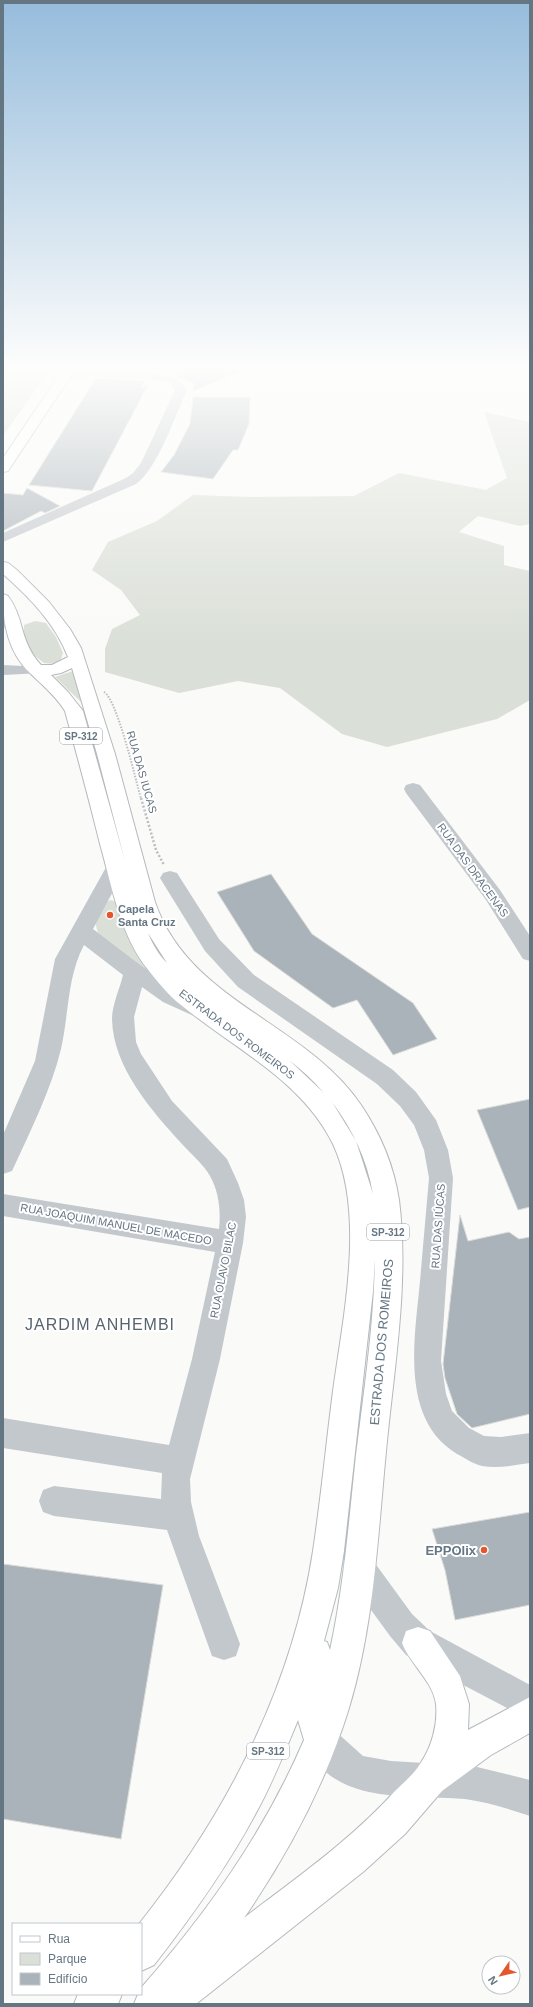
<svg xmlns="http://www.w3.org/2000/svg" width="533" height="2007" viewBox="0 0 533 2007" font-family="Helvetica,sans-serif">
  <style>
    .green { fill: #dadfd7 }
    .building { fill: #aab3b9; stroke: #dcdcda }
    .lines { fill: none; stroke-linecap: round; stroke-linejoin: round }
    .major-casing { stroke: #b5babe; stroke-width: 2 }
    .path-far1 { stroke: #bbbfc2; stroke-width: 2; stroke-dasharray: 1.5 1.5; stroke-linecap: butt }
    .path { stroke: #bbbfc2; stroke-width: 2.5; stroke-dasharray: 2 2; stroke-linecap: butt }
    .minor { fill: #c3c8cc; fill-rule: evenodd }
    .major { fill: #fff; fill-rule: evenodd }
    .poi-dot { fill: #e4572e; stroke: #fff; stroke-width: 1.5 }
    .labels { text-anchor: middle; stroke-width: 4; stroke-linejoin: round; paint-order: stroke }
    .shield { fill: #fff; stroke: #939fa8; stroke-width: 1 }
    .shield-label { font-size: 10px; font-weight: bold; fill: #657683 }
    .street-label { font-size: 11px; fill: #657683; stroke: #fff }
    .poi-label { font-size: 11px; font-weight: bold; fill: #657683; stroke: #fff; text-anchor: start }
    .near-street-label { font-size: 13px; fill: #657683; stroke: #fff }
    .near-poi-label { font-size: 13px; font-weight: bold; fill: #657683; stroke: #fff; text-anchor: end }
    .near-quarter-label { font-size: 16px; letter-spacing: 1px; fill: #57646e; stroke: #fff }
  </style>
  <rect width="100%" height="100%" fill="#fafaf8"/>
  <!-- green -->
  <g class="green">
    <polygon points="3,365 53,365 3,436"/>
    <polygon points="484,412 530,422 530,524 520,526 478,516 459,532 504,546 504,565 530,571 530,700 497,719 387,747 342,734 280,688 238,681 179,693 105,672 105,649 112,629 140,615 121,590 92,570 108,542 157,521 193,495 251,497 354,496 399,473 486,490 507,478"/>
    <path d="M35 621 46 623 56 637 63 653 60 662 54 664 44 663C31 654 23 642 24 625Z"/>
    <polygon points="73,671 83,704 55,677"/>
    <path d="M111 900 116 902C124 934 139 959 159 985L98 933 95 922 108 901Z"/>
  </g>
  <!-- building -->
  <g class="building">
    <polygon points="104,365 154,365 150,372 101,369"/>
    <polygon points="198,365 255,365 193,391 194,383 174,375"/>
    <polygon points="96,378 145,381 141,388 148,385 92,491 29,485"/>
    <polygon points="193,397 250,397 249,424 238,450 233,450 213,479 161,472 174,455 190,424"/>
    <polygon points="27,488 60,506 45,513 41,511 3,531 3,493 23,495"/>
    <polygon points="271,874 312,934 413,1003 437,1039 393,1055 357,1000 333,1008 254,951 217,892"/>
    <polygon points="530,1099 530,1207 518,1210 477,1110"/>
    <polygon points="460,1215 468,1241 509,1232 519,1239 530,1237 530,1414 472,1428 457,1414 445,1378 443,1364"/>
    <polygon points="530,1512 530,1605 455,1620 445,1570 432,1529"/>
    <polygon points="3,1564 163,1585 121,1839 3,1819"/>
  </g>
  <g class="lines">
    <!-- major casing -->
    <g class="major-casing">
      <g id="major">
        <polygon points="66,365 78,365 8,471 3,472 3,458"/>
        <path d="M3 562 8 563 17 570 49 602 70 629 81 648 115 754 155 902C189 1002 305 1022 361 1105 380 1133 394 1166 399 1200 409 1279 395 1362 387 1441 378 1530 375 1622 349 1708 326 1783 288 1854 244 1918 296 1878 351 1840 395 1791 403 1783 414 1774 420 1764 432 1747 438 1724 436 1704 433 1681 410 1664 402 1643L406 1631 418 1627 430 1631 460 1676 469 1704 468 1730 530 1697V1733L491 1755 442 1791 405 1834 363 1872 196 2004H134L138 1994H141V1988C207 1913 264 1833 304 1740L298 1720C285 1751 273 1782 257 1811 228 1866 192 1916 154 1965L141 1971V1924H139C225 1816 292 1689 313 1551 321 1498 326 1445 333 1391 343 1317 366 1214 333 1144 302 1080 233 1048 181 1005 169 996 158 982 149 971 120 936 112 886 100 844 89 799 77 755 65 711 56 696 42 685 30 673 8 652 3 624 3 594L8 596C25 619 19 641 41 665H52L68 657C55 623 29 597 3 574ZM72 668 97 754 125 861 83 711 68 692 51 675 61 673ZM148 933 167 963C159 955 153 945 148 933ZM289 1060C302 1070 314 1081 324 1093ZM332 1102C353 1130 367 1159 373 1194L356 1141ZM375 1259C374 1325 364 1390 356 1455 349 1520 344 1586 330 1650L327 1642 324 1641 338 1588 344 1551 373 1291Z"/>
        <polygon points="78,1994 122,1994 118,2004 74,2004"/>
      </g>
    </g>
    <!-- path-far1 -->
    <path class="path-far1" d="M104 692C117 699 136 781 141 799"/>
    <!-- path -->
    <polyline class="path" points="141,798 156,850 164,865"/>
    <!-- minor -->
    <g class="minor">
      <path d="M90 370 159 374 178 379 187 390C175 416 158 468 136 484L3 542V533L126 478 133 473 141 463 175 390 170 383 159 380 90 376 64 381 58 378 60 376Z"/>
      <polygon points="13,615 19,617 21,620 19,623 3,628 3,618"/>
      <polygon points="3,665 42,667 44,670 42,673 3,675"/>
      <polygon points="413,783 420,785 500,890 530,936 530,961 523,959 486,900 406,793 404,789 406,785"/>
      <path d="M116 860 123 862 126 867 93 929C121 950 148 973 179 990 189 996 202 998 207 1008L204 1014 196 1017 163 1002 142 987 134 1017 136 1042 141 1054 172 1101 227 1159 238 1183 244 1200 246 1217 243 1243 220 1359 190 1479 191 1502 199 1536 240 1644 236 1656 224 1660 212 1656 167 1530 54 1516 43 1512 39 1501 43 1490 54 1486 161 1499 162 1473 3 1448V1418L169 1445 192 1359 215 1252 3 1216V1194L219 1229C221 1211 219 1192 210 1176 203 1164 191 1154 182 1144 151 1110 113 1067 112 1019 112 1005 120 988 123 975L84 945C67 977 69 1014 61 1049 51 1090 30 1132 12 1171L3 1174V1135L35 1061 55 959 109 862Z"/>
      <path d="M170 871 177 873 219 939 254 975 393 1070 416 1092 436 1120 448 1150 453 1178 441 1361 446 1394 452 1411 469 1428 484 1436 501 1437 530 1433V1463C514 1465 498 1469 482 1466 473 1464 465 1458 457 1454 399 1419 415 1337 420 1281 423 1247 426 1212 429 1178L424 1150 414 1125 400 1106 377 1084 238 987 205 951 163 883 160 878 163 873Z"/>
      <polygon points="358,1550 369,1555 412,1614 430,1631 530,1685 530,1720 406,1655 390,1636 347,1577 342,1566 347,1555"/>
      <path d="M321 1724 333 1729 363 1756 391 1761 473 1766 530 1780V1816C509 1809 487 1802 465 1799 408 1794 331 1807 304 1741L309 1729Z"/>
    </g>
    <!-- major -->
    <use href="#major" class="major"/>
  </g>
  <!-- sky -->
  <linearGradient id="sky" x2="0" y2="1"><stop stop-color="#96bcdc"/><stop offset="0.57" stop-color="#fdfdfc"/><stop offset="1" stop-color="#fdfdfc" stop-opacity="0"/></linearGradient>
  <rect width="533" height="646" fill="url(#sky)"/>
  <!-- markers -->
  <g class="poi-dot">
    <circle cx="110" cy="915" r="4"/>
    <circle cx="484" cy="1550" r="4"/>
  </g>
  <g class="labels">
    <!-- shield labels -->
    <g class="shield">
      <rect x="60" y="728" width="42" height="16" rx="3"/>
      <rect x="367" y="1224" width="42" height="16" rx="3"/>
      <rect x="247" y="1743" width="42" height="16" rx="3"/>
    </g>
    <g class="shield-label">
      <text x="81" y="740">SP-312</text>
      <text x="388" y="1236">SP-312</text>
      <text x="268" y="1755">SP-312</text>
    </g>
    <!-- street labels -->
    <g class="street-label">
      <text transform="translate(142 772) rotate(74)" y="4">RUA DAS IUCAS</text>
      <text transform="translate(473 870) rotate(54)" y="4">RUA DAS DRACENAS</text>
      <text transform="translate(237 1034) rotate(37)" y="4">ESTRADA DOS ROMEIROS</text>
      <text transform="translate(116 1224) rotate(10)" y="4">RUA JOAQUIM MANUEL DE MACEDO</text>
      <text transform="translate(438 1226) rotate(-86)" y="4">RUA DAS IÚCAS</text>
      <text transform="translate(223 1270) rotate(-79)" y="4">RUA OLAVO BILAC</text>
    </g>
    <!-- poi labels -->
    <g class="poi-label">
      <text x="118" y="913">Capela<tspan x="118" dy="13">Santa Cruz</tspan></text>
    </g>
    <!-- near-street labels -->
    <g class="near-street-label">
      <text transform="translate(381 1342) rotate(-85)" y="5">ESTRADA DOS ROMEIROS</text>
    </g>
    <!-- near-poi labels -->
    <g class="near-poi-label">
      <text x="476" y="1555">EPPOlix</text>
    </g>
    <!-- near-quarter labels -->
    <g class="near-quarter-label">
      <text x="100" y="1330">JARDIM ANHEMBI</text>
    </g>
  </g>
  <!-- border -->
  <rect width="533" height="2007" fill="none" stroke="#657683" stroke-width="8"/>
  <!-- legend -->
  <rect x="12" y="1923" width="130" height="72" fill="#ffffff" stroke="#c1c8cd"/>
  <rect x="20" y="1936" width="20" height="6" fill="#ffffff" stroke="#c1c8cd"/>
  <text x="48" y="1943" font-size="12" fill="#657683">Rua</text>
  <rect x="20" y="1953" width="20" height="12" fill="#dadfd7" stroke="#c1c8cd"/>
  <text x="48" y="1963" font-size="12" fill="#657683">Parque</text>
  <rect x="20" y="1973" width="20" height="12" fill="#aab3b9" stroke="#c1c8cd"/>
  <text x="48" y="1983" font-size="12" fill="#657683">Edifício</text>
  <!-- north arrow -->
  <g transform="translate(501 1975) rotate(236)"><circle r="19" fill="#ffffff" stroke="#c1c8cd"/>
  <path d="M0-3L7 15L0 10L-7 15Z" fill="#e4572e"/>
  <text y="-6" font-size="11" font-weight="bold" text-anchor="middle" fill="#657683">N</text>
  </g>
</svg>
